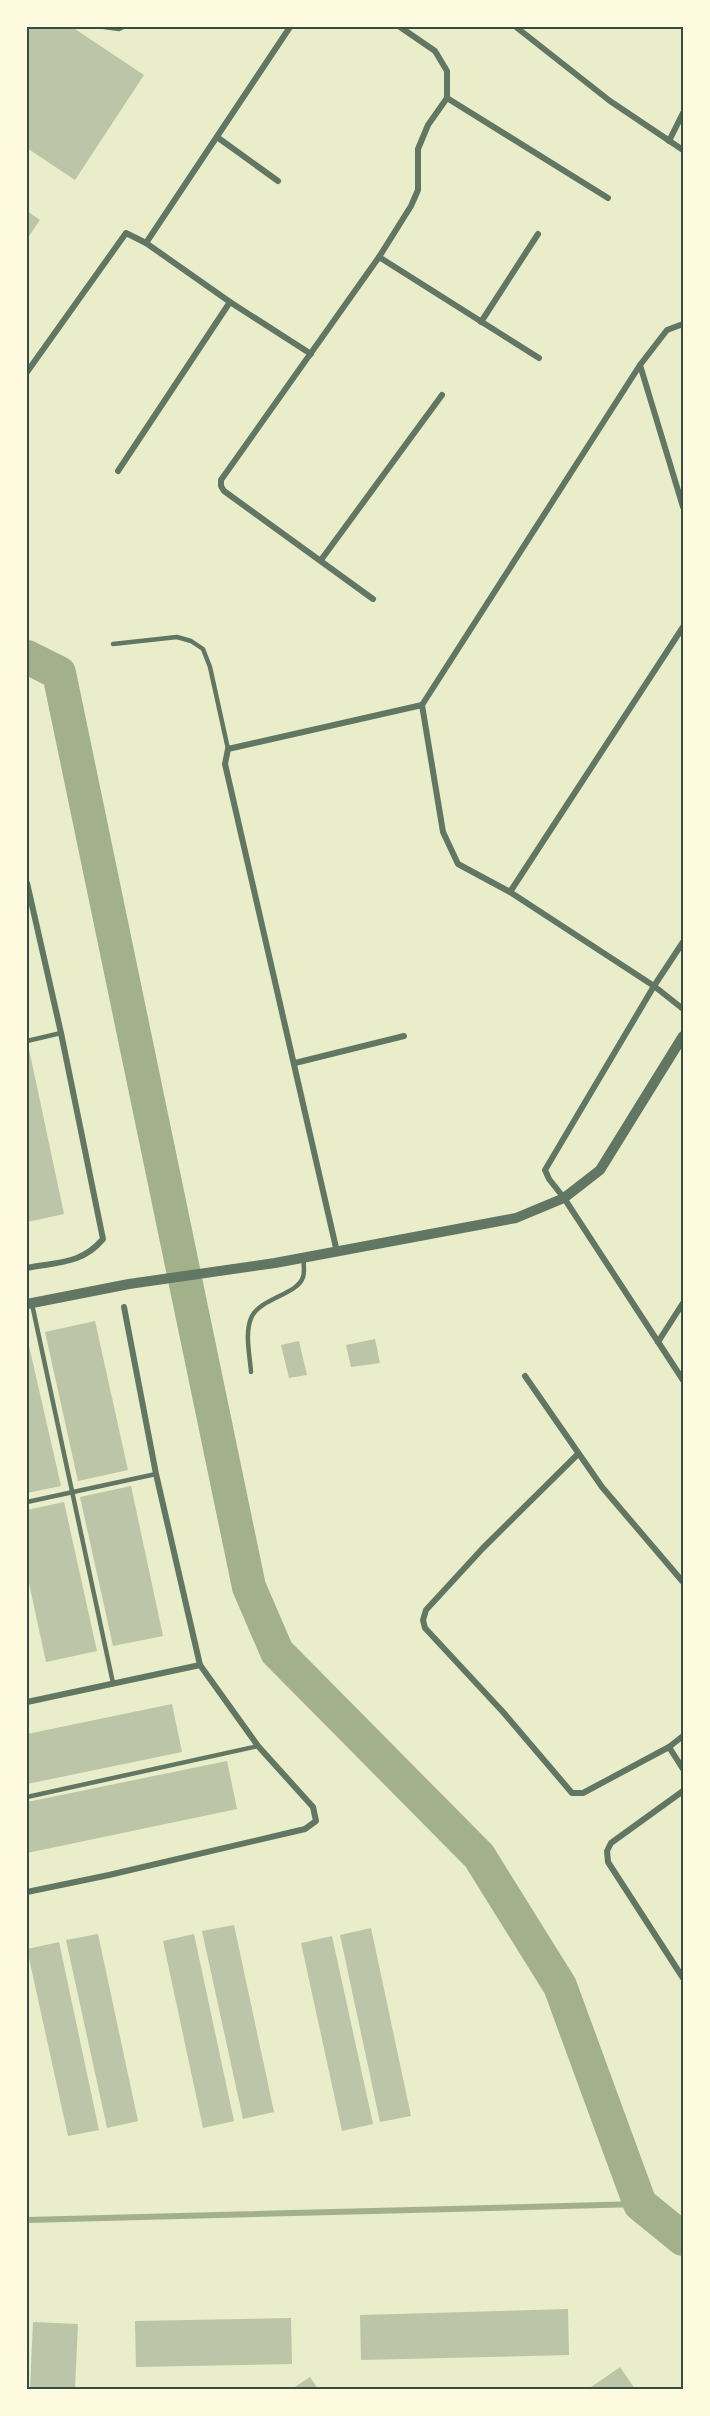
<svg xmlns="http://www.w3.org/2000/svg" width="710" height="2416" viewBox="0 0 710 2416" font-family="Overpass,sans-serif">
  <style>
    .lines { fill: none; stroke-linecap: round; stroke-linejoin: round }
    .stream { stroke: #a3b18a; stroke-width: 6 }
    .river { stroke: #a3b18a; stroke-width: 34 }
    .building { fill: #bcc5a7 }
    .service { stroke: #617663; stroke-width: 4.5 }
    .minor { stroke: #617663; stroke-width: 6 }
    .tertiary { stroke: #617663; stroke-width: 10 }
    .neatline { fill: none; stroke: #344e41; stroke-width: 2 }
  </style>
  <rect width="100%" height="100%" fill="#e9edc9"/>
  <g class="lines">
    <!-- stream -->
    <polyline class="stream" points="27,2220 640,2204"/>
    <!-- river -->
    <polyline class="river" points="27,657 59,673 249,1587 277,1652 479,1856 560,1986 640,2204 683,2239"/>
  </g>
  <!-- building -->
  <g class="building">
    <polygon points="27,27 72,27 144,75 75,180 27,148"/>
    <polygon points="27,211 40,220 27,239"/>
    <polygon points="29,1049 64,1214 27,1222 27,1050"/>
    <polygon points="95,1321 128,1470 78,1481 45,1332"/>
    <polygon points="27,1337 61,1486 27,1493"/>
    <polygon points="375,1339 380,1363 351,1367 346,1345"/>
    <polygon points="299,1341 307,1375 289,1378 281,1345"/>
    <polygon points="131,1486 163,1636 113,1646 80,1497"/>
    <polygon points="64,1502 97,1651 46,1662 27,1574 27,1510"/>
    <polygon points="172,1704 182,1752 27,1784 27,1734"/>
    <polygon points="227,1761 237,1809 27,1853 27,1802"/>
    <polygon points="234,1925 274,2112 243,2119 202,1931"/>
    <polygon points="371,1928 411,2116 380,2122 340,1935"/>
    <polygon points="98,1934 138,2121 107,2128 66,1940"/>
    <polygon points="194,1934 234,2121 203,2128 163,1941"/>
    <polygon points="332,1936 373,2124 342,2131 301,1943"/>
    <polygon points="59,1942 99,2130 68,2136 27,1949"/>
    <polygon points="568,2309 569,2355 361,2360 360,2315"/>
    <polygon points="291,2318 292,2364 136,2367 135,2321"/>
    <polygon points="33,2322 78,2324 75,2389 30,2389"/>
    <polygon points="620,2367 635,2389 588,2389 600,2381"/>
    <polygon points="310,2377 318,2389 292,2389"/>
  </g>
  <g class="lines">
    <!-- service -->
    <g class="service">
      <polyline points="104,27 119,29 123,27"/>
      <polyline points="113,644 177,637 191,641 203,649 210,667 228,749"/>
      <polyline points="27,1041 61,1033"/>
      <polyline points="32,1304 113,1683"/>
      <path d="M251 1372C250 1356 244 1332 252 1316 262 1298 298 1294 303 1277 305 1272 303 1264 304 1258"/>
      <polyline points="27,1502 156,1474"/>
      <polyline points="27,1797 258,1746"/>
    </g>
    <!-- minor -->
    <g class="minor">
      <polyline points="516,27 610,101 683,150"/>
      <polyline points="447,98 608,198"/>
      <polyline points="217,137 278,181"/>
      <polyline points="669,141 683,113"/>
      <polyline points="146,243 290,27"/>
      <polyline points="379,257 539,358"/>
      <polyline points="481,322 538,234"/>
      <polyline points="640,365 683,507"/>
      <polyline points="27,372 126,233 146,243 230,302 311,354"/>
      <polyline points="118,471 230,302"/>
      <polyline points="321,560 442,395"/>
      <polyline points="373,599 224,491 221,486 221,480 379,257 411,206 418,190 418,149 428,125 447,98 447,71 435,51 400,27"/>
      <polyline points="422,705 443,832 458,864 510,892 654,986 683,1009"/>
      <path d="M27 883 61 1033 103 1239C82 1264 58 1262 27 1268"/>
      <polyline points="510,892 683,627"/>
      <polyline points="683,942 654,986 545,1170 549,1179 564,1198 683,1380"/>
      <polyline points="295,1063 404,1036"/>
      <polyline points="337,1252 225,764 228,749 422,705 640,365 667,330 683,324"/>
      <polyline points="124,1307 156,1474 200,1665"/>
      <polyline points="658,1342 683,1303"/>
      <polyline points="525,1376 602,1487 683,1582"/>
      <polyline points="578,1454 483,1548 426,1610 423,1620 425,1628 503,1712 572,1793 583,1793 669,1747 683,1769"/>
      <polyline points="27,1702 200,1665 258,1746 313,1807 316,1821 305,1829 109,1875 27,1892"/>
      <polyline points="669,1747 683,1736"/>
      <polyline points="683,1791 611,1843 607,1851 608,1862 683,1978"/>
    </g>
    <!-- tertiary -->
    <polyline class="tertiary" points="27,1304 129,1284 275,1263 516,1218 564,1198 600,1170 683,1036"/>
  </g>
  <!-- border -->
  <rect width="710" height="2416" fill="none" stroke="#fefae0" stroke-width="57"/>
  <rect x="28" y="28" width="654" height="2360" class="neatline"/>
</svg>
